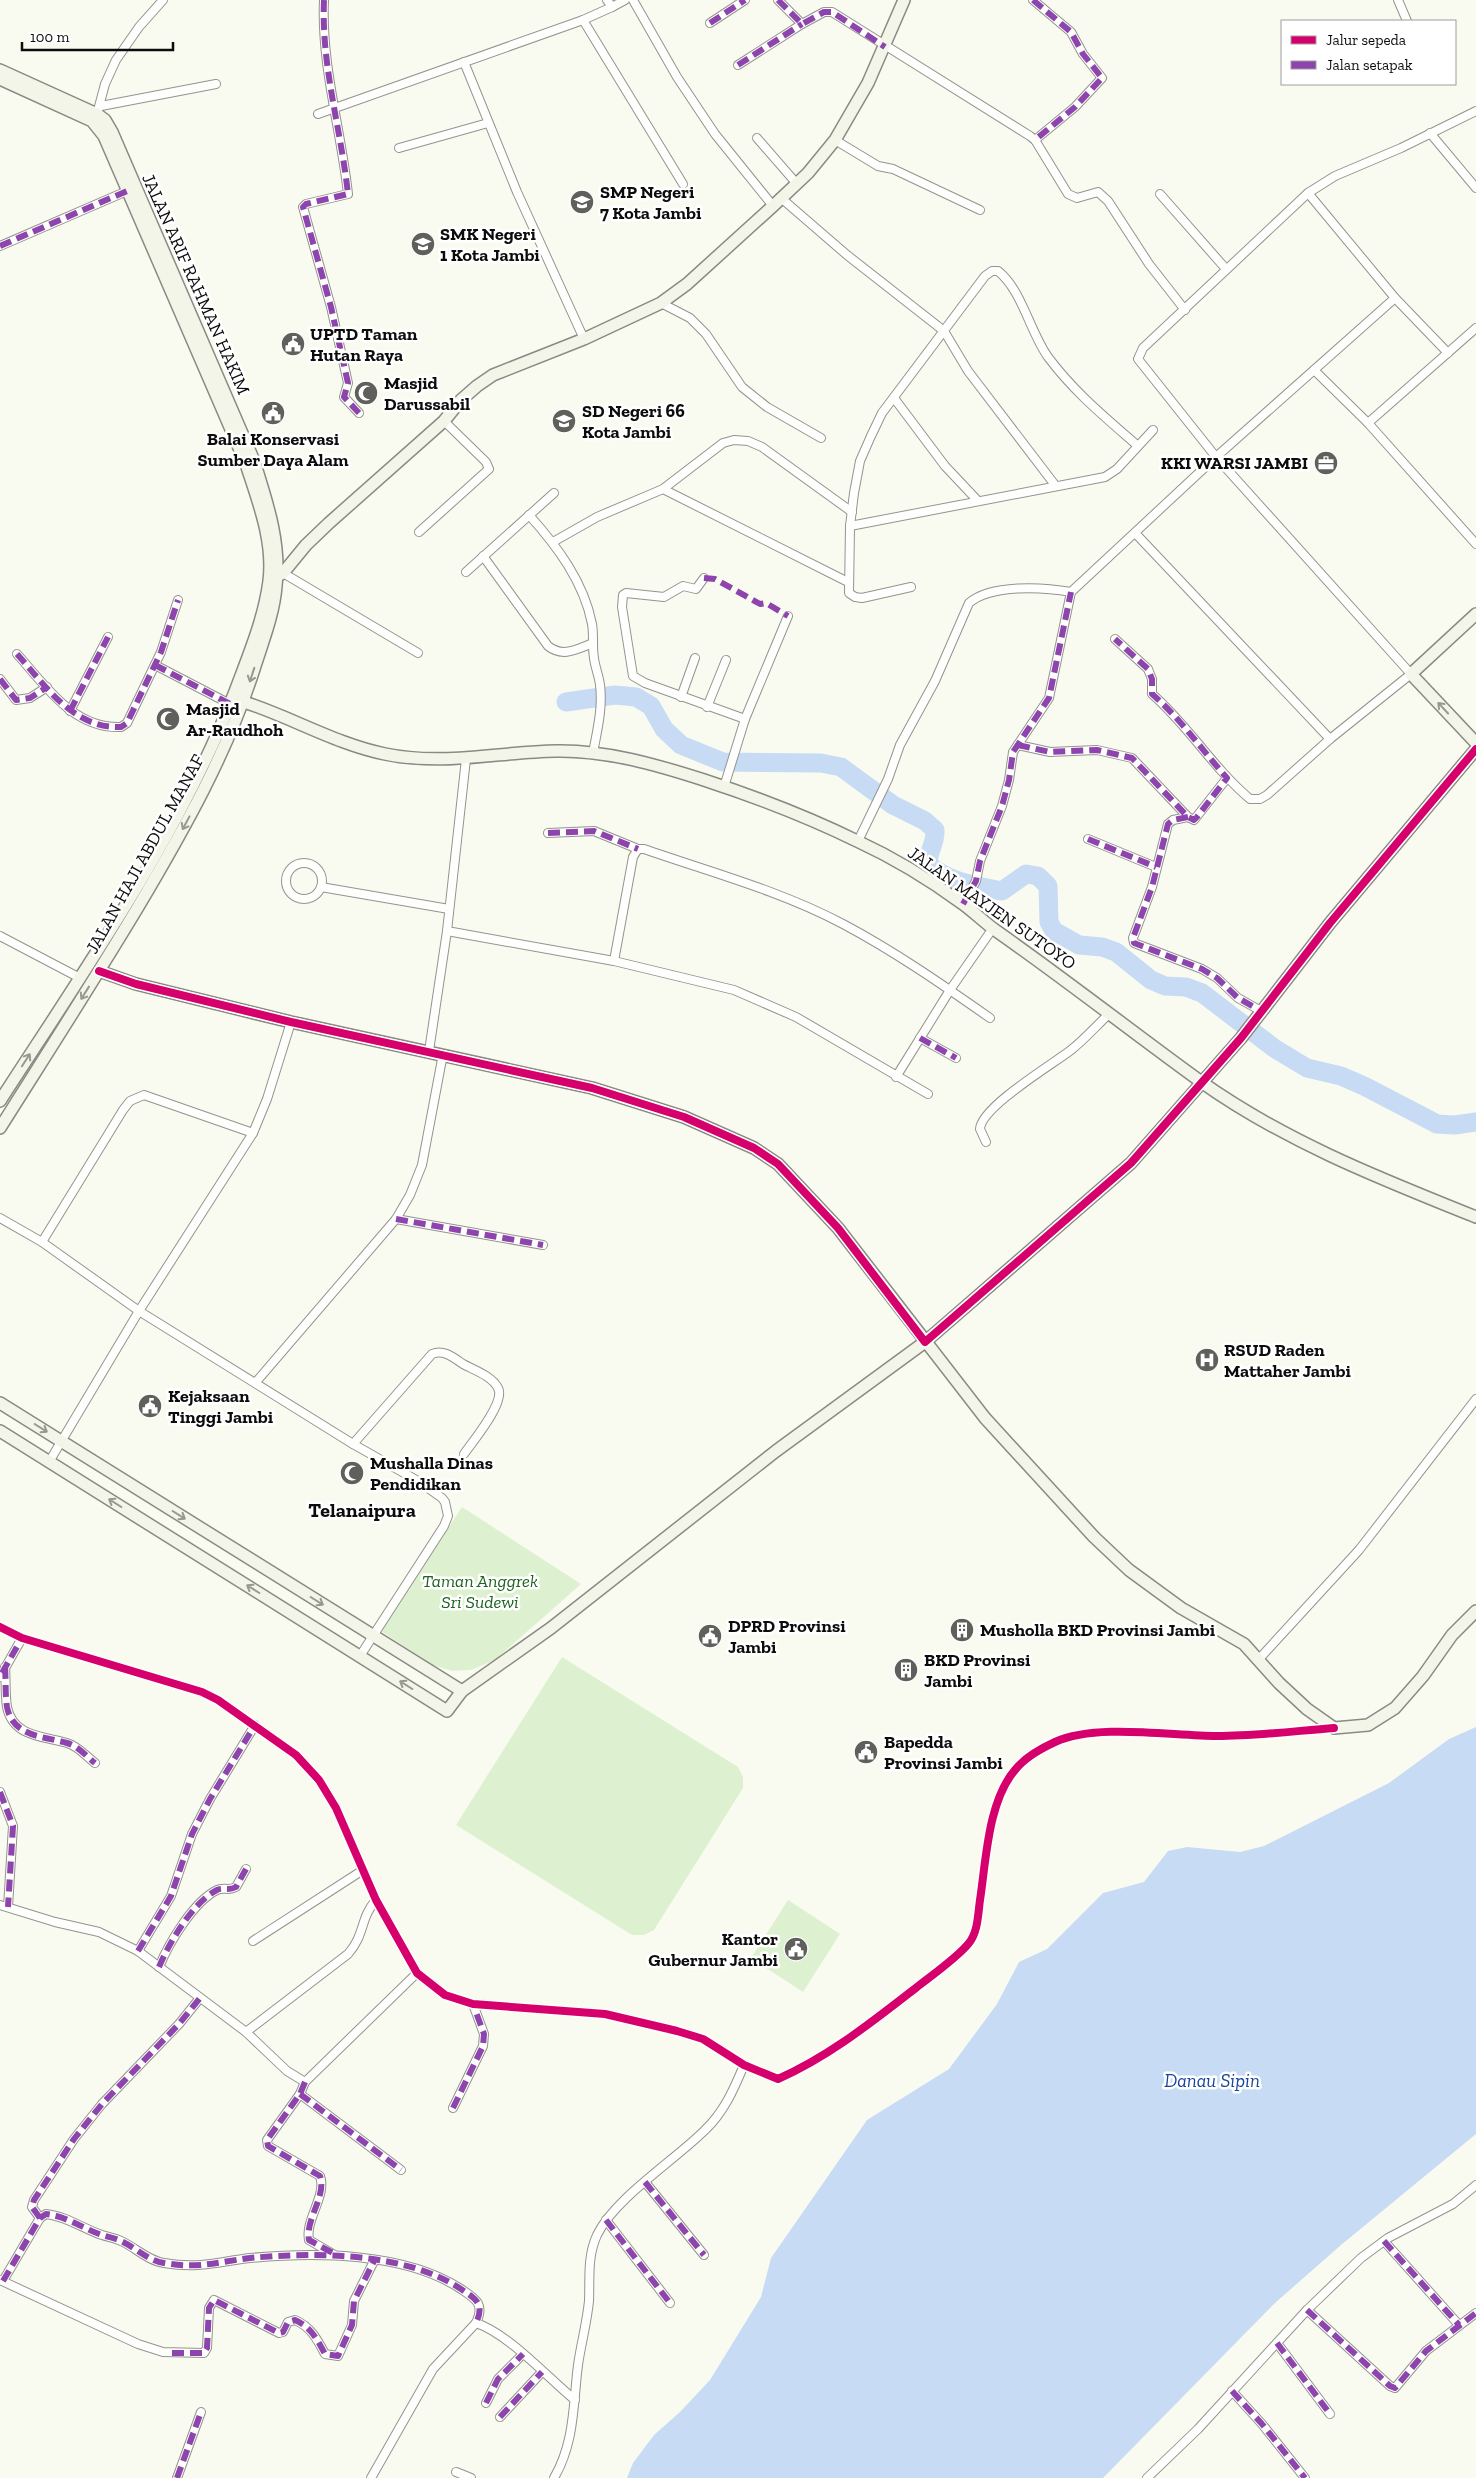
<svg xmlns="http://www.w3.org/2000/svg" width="1476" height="2478" viewBox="0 0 1476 2478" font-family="'Zilla Slab',serif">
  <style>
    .green { fill: #ddf1d0 }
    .water { fill: #c7dbf4 }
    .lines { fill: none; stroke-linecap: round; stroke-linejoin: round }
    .river { stroke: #c7dbf4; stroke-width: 19 }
    .street-casing { stroke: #93948f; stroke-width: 10 }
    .secondary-casing { stroke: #8a8a85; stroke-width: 14 }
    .street { stroke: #fefefd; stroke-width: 8 }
    .secondary { stroke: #f3f5e8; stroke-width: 11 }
    .quiet { stroke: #8e44ad; stroke-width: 6; stroke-dasharray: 12 6; stroke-linecap: butt }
    .cycleway-casing { stroke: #fff; stroke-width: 11 }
    .cycleway { stroke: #d6006c; stroke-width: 8 }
    .oneway { stroke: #979890 }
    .labels { text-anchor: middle; stroke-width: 5; stroke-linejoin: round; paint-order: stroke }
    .poi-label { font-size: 18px; font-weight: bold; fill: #0c0c0c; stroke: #fff; text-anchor: start }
    .street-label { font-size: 18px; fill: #0c0c0c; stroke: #fff }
    .park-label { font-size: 18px; font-style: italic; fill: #1e631e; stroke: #fff }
    .water-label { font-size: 19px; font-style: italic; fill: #17459c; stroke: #fff }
    .quarter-label { font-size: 20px; font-weight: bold; fill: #0c0c0c; stroke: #fff }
  </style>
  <rect width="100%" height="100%" fill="#fafbf0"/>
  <!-- green -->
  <g class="green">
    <polygon points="462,1507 581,1584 495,1660 471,1670 452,1671 433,1665 381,1631"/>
    <polygon points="562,1657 738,1767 743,1777 743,1788 654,1930 644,1935 632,1935 456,1825"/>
    <polygon points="788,1900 840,1934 803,1992 751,1958"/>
  </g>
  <!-- water -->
  <polygon class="water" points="1476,1727 1476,2134 1341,2245 1275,2303 1103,2478 627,2478 633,2463 654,2435 680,2412 710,2380 761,2297 771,2258 867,2120 949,2069 997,2004 1019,1962 1047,1949 1103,1893 1144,1882 1168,1851 1187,1847 1240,1852 1264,1846 1389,1783 1449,1739"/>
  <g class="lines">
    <!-- river -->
    <path class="river" d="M566 702 615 695 636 697 651 706 664 729 681 745 723 762 821 763 841 767 893 805 925 821 935 830C936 843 928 851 928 864 947 882 977 886 1002 891L1026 874 1038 876 1048 886 1049 922 1054 931 1079 945 1102 947 1116 952 1151 980 1165 986 1186 987 1202 993 1274 1048 1307 1068 1341 1076 1364 1086 1437 1124 1455 1125 1476 1122"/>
    <!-- street casing -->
    <g class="street-casing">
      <g id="street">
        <path d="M324 0C321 66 341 129 348 194L306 204 303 207 331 307 348 383 344 397 359 413"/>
        <polyline points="633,0 677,77 715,134 773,206"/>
        <polyline points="778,0 802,24 824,12 832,12 1030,136 1035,140 1068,194 1077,198 1098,192 1108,201 1149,264 1185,310"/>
        <polyline points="1033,0 1071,32 1083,54 1102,78 1075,107 1035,140"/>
        <polyline points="1398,0 1407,21"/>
        <polyline points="612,7 625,0"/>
        <polyline points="583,20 683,184"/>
        <polyline points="710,23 745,0"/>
        <polyline points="464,62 517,192 584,339"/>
        <polyline points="738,65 802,24"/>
        <polyline points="101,106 216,84"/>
        <polyline points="97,114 105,84 116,60 139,27 163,0"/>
        <polyline points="318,114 583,20 612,7 607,0"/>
        <polyline points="1430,133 1476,188"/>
        <polyline points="757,138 797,184"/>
        <polyline points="835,140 878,166 893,169 980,210"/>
        <polyline points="399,148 488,123"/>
        <polyline points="1308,193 1395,298 1448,353"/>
        <polyline points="1160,194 1226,269"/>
        <polyline points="781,198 847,255 944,331 968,371 1055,485"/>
        <polyline points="0,246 127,191"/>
        <polyline points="661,303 690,318 706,334 742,387 767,407 821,438"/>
        <polyline points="1476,328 1368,423 1476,544"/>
        <polyline points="1314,370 1368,423"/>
        <polyline points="894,398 945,466 978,501"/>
        <polyline points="663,489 848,582"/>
        <path d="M529 515C557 546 584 582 592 624 594 635 592 647 594 658 595 667 599 676 600 685 603 708 597 731 593 753"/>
        <polyline points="850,526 1105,477 1117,469 1153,430"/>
        <polyline points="419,532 489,469 486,462 444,421"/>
        <polyline points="1136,534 1330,739"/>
        <polyline points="553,542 597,517 663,489 723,443 734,440 748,441 762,447 852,512"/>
        <path d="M483 556 548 646C563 658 577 649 593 643"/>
        <polyline points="466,572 554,493"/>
        <polyline points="283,573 418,653"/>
        <polyline points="704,578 696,589 683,586 664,597 626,593 623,595 622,607 633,676 645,683 745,719"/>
        <path d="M911 587 862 598 855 597 849 593 850 526 854 493 860 461 871 436 882 413 985 276 992 271H998C1022 290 1030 332 1048 357 1074 392 1106 418 1138 446"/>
        <path d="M1115 639 1148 669 1152 679V694C1188 725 1213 768 1250 799H1260L1267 795 1330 739 1411 674 1216 457 1138 359 1143 348 1308 193 1335 176 1401 148 1476 111"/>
        <path d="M17 654C45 685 73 729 121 727L127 723 161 652 178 600"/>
        <polyline points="155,665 230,704"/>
        <polyline points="0,679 16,700 30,698 47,687"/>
        <polyline points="681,697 695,658"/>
        <polyline points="707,707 726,660"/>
        <polyline points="70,711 108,637"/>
        <polyline points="1018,745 1050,752 1097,750 1132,758 1188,817 1194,820 1227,778"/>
        <polyline points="724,787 745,719 788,616"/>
        <polyline points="1188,817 1173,820 1168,824 1152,887 1133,938 1134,943 1202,969 1217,978 1238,998 1263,1012"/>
        <polyline points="548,833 594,831 638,849"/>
        <polyline points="1088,839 1156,867"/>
        <path d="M858 841 888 779 900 745 935 681 969 603C991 584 1043 587 1071 592"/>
        <circle cx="304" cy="881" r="18"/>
        <polyline points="321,887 449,909"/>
        <polyline points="963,904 976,881 980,861 1002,806 1009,780 1013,752 1049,698 1071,592 1216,457 1395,298"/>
        <polyline points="447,931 614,961 734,990 796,1017 928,1094"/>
        <polyline points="0,936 80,978"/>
        <path d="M614 961 633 857 638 849H644C710 872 781 891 843 924 894 951 943 985 990 1018"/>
        <polyline points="920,1038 956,1058"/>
        <polyline points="429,1051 447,931 466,759"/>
        <polyline points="896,1077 950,990 993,928"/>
        <path d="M986 1142 980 1129C981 1107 1053 1064 1071 1050 1085 1039 1097 1025 1110 1013"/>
        <polyline points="0,1218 42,1242 139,1311 353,1444 418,1481 442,1498 445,1502 448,1516 444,1526 360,1656"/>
        <polyline points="396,1219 543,1245"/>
        <polyline points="42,1242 123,1110 130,1101 144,1095 253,1133"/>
        <polyline points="256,1382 396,1219 410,1195 422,1165 443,1054"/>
        <path d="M353 1444 432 1354C444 1349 454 1358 463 1364 474 1370 492 1376 498 1388 506 1402 473 1441 464 1454"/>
        <polyline points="49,1462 139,1311 253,1133 267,1099 291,1022"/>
        <path d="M0 1627 22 1638 202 1692 218 1700 296 1755 319 1780 336 1808 376 1900 417 1973 445 1995 473 2004 605 2014 677 2031 703 2039 744 2065 778 2079C830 2056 873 2021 917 1987 931 1976 958 1957 969 1943 978 1932 978 1914 980 1900 986 1861 988 1801 1015 1770 1024 1758 1042 1748 1055 1742 1097 1723 1171 1736 1217 1736 1255 1736 1295 1731 1334 1728"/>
        <polyline points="1259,1659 1359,1550 1476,1399"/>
        <path d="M5 1667C6 1680 5 1694 7 1707 13 1737 43 1736 67 1743 78 1746 86 1756 95 1763"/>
        <polyline points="0,1677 22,1638"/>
        <polyline points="0,1792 13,1826 8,1907"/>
        <polyline points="0,1905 55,1922 99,1932 138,1951 246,2032 287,2071 305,2082 417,1973"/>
        <polyline points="253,1941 363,1870"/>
        <polyline points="138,1951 171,1896 192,1834 210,1799 255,1725"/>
        <path d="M159 1967C169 1943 193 1902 217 1890 223 1887 229 1891 236 1887L246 1869"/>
        <path d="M246 2032 348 1954C365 1935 360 1918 376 1900"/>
        <path d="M305 2082 300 2094 267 2140 268 2146 320 2176C327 2196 305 2219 309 2240L333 2254"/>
        <polyline points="300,2094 401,2170"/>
        <polyline points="453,2108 483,2046 484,2034 473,2004"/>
        <polyline points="645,2182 704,2255"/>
        <polyline points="40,2218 32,2207 34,2200 74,2139 102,2104 179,2024 200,1998"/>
        <polyline points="606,2220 670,2303"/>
        <polyline points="1384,2241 1459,2325"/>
        <path d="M0 2280 138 2344 163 2352 204 2353 207 2348 209 2308 214 2300 279 2333 283 2332 288 2322 295 2320C311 2327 317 2339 325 2354L338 2356 352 2325 354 2301 374 2261"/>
        <path d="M3 2281 40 2218 46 2214C66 2216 84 2229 102 2235 108 2237 115 2238 121 2241 135 2247 148 2261 164 2263 199 2269 217 2262 250 2258 315 2252 405 2252 461 2289 476 2299 485 2304 476 2323"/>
        <polyline points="1307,2310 1390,2386 1395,2388 1426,2351 1476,2313"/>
        <polyline points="1277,2343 1330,2414"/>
        <polyline points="1232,2391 1262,2424 1305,2478"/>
        <polyline points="486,2403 498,2379 523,2354"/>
        <polyline points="500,2417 542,2372"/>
        <polyline points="456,2472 471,2478"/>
        <polyline points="177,2478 201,2412"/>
        <path d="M371 2478 433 2369 476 2323C509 2334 547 2377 575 2400"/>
        <path d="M554 2478C575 2442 573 2404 578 2365 581 2344 587 2322 589 2301 590 2278 587 2257 597 2235 615 2198 675 2160 705 2130 724 2112 734 2089 744 2065"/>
        <polyline points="1147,2478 1198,2429 1307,2310 1361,2258 1388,2238 1453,2204 1476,2185"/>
      </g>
    </g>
    <!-- secondary casing -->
    <g class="secondary-casing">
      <g id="secondary">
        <path d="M0 70 97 114 105 120 112 132 254 461C267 502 281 543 276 586 274 613 263 641 255 666 228 752 183 831 138 907 93 982 46 1055 0 1128"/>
        <path d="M0 79 92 121 104 136 246 464C258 501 274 541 269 581 264 619 249 654 236 689 179 837 85 969 0 1101"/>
        <polyline points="274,578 283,573 306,545 329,523 444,421 461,400 477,386 493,375 584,339 661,303 687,284 773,206 808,173 835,140 868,83 904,0"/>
        <polyline points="1476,614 1411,674 1476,743"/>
        <path d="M244 702C291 717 336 744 385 754 443 766 499 752 556 751 607 750 657 765 704 780 756 797 808 817 857 841 894 858 930 880 963 904 974 912 984 922 995 930 1065 979 1131 1031 1200 1081 1284 1141 1381 1179 1476 1217"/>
        <polyline points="99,971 136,984 291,1022 592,1088 684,1117 754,1148 778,1164 838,1228 985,1418 1094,1537 1129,1570 1181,1608 1244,1644 1279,1683 1307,1709 1334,1728 1368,1725 1395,1708 1423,1676 1452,1635 1476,1611"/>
        <polyline points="0,1403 462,1691"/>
        <polyline points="0,1431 447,1711 462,1691 551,1628 776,1451 925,1342 1131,1163 1241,1038 1330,923 1476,749"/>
      </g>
    </g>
    <!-- street -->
    <use href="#street" class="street"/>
    <!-- secondary -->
    <use href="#secondary" class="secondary"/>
    <!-- quiet -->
    <g class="quiet">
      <path d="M324 0C321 66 341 129 348 194L306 204 303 207 331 307 348 383 344 397 359 413"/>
      <polyline points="778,0 802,24 824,12 832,12 885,47"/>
      <polyline points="1033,0 1071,32 1083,54 1102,78 1075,107 1035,140"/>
      <polyline points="710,23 745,0"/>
      <polyline points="738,65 802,24"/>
      <polyline points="0,246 127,191"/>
      <polyline points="704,578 715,579 760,604 766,603 788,616"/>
      <path d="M17 654C45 685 73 729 121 727L127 723 161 652 178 600"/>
      <polyline points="155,665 230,704"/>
      <polyline points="0,679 16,700 30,698 47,687"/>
      <polyline points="70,711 108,637"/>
      <path d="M1018 745 1050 752 1097 750 1132 758 1188 817 1194 820 1197 817 1227 778C1202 750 1180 718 1152 694V679L1148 669 1115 639"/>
      <polyline points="1188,817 1173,820 1168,824 1152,887 1133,938 1134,943 1202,969 1217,978 1238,998 1263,1012"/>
      <polyline points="548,833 594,831 638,849"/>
      <polyline points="1088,839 1156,867"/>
      <polyline points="963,904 976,881 980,861 1002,806 1009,780 1013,752 1049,698 1071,592"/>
      <polyline points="920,1038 956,1058"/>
      <polyline points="396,1219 543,1245"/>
      <path d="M5 1667C6 1680 5 1694 7 1707 13 1737 43 1736 67 1743 78 1746 86 1756 95 1763"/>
      <polyline points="2,1673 22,1638"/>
      <polyline points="0,1792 13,1826 8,1907"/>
      <polyline points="138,1951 171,1896 192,1834 210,1799 255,1725"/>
      <path d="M159 1967C169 1943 193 1902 217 1890 223 1887 229 1891 236 1887L246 1869"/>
      <path d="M305 2082 300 2094 267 2140 268 2146 320 2176C327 2196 305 2219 309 2240L333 2253"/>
      <polyline points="300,2094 401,2170"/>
      <polyline points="453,2108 483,2046 484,2034 473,2004"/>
      <polyline points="645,2182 704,2255"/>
      <polyline points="40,2218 32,2207 34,2200 74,2139 102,2104 179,2024 200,1998"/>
      <polyline points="606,2220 670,2303"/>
      <polyline points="1384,2241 1459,2325"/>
      <path d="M3 2281 40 2218 46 2214C66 2216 84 2229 102 2235 108 2237 115 2238 121 2241 135 2247 148 2261 164 2263 199 2269 217 2262 250 2258 315 2252 405 2252 461 2289 476 2299 485 2304 476 2323"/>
      <polyline points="1307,2310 1390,2386 1395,2388 1426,2351 1476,2313"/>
      <polyline points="1277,2343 1330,2414"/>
      <path d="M172 2353H204L207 2348 209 2308 214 2300 279 2333 283 2332 288 2322 295 2320C311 2327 317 2339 325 2354L338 2356 352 2325 354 2301 374 2261"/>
      <polyline points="1232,2391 1262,2424 1305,2478"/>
      <polyline points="486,2403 498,2379 523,2354"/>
      <polyline points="500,2417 542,2372"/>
      <polyline points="177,2478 201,2412"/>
    </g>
    <!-- cycleway casing -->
    <g class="cycleway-casing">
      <g id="cycleway">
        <polyline points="99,971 136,984 291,1022 592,1088 684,1117 754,1148 778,1164 838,1228 925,1342 1131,1163 1241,1038 1330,923 1476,749"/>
        <path d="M0 1627 22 1638 202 1692 218 1700 296 1755 319 1780 336 1808 376 1900 417 1973 445 1995 473 2004 605 2014 677 2031 703 2039 744 2065 778 2079C830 2056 873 2021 917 1987 931 1976 958 1957 969 1943 978 1932 978 1914 980 1900 986 1861 988 1801 1015 1770 1024 1758 1042 1748 1055 1742 1097 1723 1171 1736 1217 1736 1255 1736 1295 1731 1334 1728"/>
      </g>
    </g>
    <!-- cycleway -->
    <use href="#cycleway" class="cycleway"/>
  </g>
  <!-- one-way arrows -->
  <defs><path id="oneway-shaft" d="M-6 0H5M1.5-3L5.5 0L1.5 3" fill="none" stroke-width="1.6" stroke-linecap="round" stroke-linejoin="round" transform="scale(1.25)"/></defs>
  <g class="oneway">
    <use href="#oneway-shaft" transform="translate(252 675) rotate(108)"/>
    <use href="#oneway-shaft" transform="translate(1443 708) rotate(-133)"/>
    <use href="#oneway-shaft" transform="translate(186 823) rotate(118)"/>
    <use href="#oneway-shaft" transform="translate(85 993) rotate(122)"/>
    <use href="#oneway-shaft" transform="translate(26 1060) rotate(-57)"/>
    <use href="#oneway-shaft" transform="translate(41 1428) rotate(32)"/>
    <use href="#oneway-shaft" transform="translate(115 1503) rotate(-148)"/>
    <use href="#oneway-shaft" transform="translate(179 1515) rotate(32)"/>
    <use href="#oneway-shaft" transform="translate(253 1589) rotate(-148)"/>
    <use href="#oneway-shaft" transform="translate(317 1601) rotate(32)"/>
    <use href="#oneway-shaft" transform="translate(406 1685) rotate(-148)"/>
  </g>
  <!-- icons -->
  <defs>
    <g id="school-disc" transform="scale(1.25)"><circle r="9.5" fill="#5f605c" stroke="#fff"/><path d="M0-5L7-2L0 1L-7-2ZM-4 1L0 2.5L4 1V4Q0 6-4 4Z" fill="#fff"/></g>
    <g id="civic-disc" transform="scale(1.25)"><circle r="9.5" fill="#5f605c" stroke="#fff"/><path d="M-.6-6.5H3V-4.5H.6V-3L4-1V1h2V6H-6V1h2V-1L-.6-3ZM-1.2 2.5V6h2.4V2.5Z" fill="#fff"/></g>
    <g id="mosque-disc" transform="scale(1.25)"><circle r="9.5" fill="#5f605c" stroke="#fff"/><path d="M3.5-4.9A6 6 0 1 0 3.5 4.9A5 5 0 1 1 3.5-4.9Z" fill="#fff"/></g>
    <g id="office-disc" transform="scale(1.25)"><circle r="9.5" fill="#5f605c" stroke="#fff"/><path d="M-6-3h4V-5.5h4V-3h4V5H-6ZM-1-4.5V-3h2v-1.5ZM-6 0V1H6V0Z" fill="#fff"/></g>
    <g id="hospital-disc" transform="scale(1.25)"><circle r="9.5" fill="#5f605c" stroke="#fff"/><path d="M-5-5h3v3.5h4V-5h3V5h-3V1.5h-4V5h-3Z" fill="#fff"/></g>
    <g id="building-disc" transform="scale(1.25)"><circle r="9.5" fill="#5f605c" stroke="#fff"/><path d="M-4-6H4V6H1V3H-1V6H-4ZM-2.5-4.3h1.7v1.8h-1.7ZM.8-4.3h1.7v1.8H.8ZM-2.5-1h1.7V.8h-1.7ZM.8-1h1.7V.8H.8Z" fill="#fff"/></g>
  </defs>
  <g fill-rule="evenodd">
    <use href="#school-disc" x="582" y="202"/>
    <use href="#school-disc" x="423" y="244"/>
    <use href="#civic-disc" x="293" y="344"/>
    <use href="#mosque-disc" x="366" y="393"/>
    <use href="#civic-disc" x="273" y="413"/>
    <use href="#school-disc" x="564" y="421"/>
    <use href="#office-disc" x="1326" y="463"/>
    <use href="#mosque-disc" x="168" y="719"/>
    <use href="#hospital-disc" x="1207" y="1360"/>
    <use href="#civic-disc" x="150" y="1406"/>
    <use href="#mosque-disc" x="352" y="1473"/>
    <use href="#building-disc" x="962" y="1630"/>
    <use href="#civic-disc" x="710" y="1636"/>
    <use href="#building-disc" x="906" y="1670"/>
    <use href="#civic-disc" x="866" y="1752"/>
    <use href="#civic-disc" x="796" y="1949"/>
  </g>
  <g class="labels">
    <!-- poi labels -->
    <g class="poi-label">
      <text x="600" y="198">SMP Negeri<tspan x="600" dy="21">7 Kota Jambi</tspan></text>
      <text x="440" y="240">SMK Negeri<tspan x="440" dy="21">1 Kota Jambi</tspan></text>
      <text x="310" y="340">UPTD Taman<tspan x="310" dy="21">Hutan Raya</tspan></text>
      <text x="384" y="389">Masjid<tspan x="384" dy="21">Darussabil</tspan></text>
      <text x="582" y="417">SD Negeri 66<tspan x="582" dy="21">Kota Jambi</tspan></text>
      <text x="273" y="445" text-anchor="middle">Balai Konservasi<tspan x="273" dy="21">Sumber Daya Alam</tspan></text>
      <text x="1308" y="469" text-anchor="end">KKI WARSI JAMBI</text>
      <text x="186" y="715">Masjid<tspan x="186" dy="21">Ar-Raudhoh</tspan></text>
      <text x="1224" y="1356">RSUD Raden<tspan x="1224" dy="21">Mattaher Jambi</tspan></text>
      <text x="168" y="1402">Kejaksaan<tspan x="168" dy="21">Tinggi Jambi</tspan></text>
      <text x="370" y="1469">Mushalla Dinas<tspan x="370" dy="21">Pendidikan</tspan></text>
      <text x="728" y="1632">DPRD Provinsi<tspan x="728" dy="21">Jambi</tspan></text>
      <text x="980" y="1636">Musholla BKD Provinsi Jambi</text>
      <text x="924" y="1666">BKD Provinsi<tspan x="924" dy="21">Jambi</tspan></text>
      <text x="884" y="1748">Bapedda<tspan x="884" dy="21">Provinsi Jambi</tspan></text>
      <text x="778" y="1945" text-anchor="end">Kantor<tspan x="778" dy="21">Gubernur Jambi</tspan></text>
    </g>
    <!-- street labels -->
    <g class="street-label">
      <text transform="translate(196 284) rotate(66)" y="6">JALAN ARIF RAHMAN HAKIM</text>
      <text transform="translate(145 854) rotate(-61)" y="6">JALAN HAJI ABDUL MANAF</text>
      <text transform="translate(992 908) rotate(35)" y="6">JALAN MAYJEN SUTOYO</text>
    </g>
    <!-- park labels -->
    <g class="park-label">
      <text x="480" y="1587">Taman Anggrek<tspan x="480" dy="21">Sri Sudewi</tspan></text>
    </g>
    <!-- water labels -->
    <g class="water-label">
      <text x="1212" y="2087">Danau Sipin</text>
    </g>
    <!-- quarter labels -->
    <g class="quarter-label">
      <text x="362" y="1517">Telanaipura</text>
    </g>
  </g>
  <!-- legend -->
  <rect x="1281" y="20" width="175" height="65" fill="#ffffff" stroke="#9e9e9e"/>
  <rect x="1291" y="36" width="25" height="8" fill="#d6006c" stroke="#9e9e9e"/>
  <text x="1326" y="45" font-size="15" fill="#0c0c0c">Jalur sepeda</text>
  <rect x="1291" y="61" width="25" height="8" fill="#8e44ad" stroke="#9e9e9e"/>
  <text x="1326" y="70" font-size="15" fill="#0c0c0c">Jalan setapak</text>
  <!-- scale -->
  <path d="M22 42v8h151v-8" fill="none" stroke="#0c0c0c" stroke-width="2.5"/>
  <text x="30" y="42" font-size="15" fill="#0c0c0c" stroke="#ffffff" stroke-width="4" paint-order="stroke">100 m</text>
</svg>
